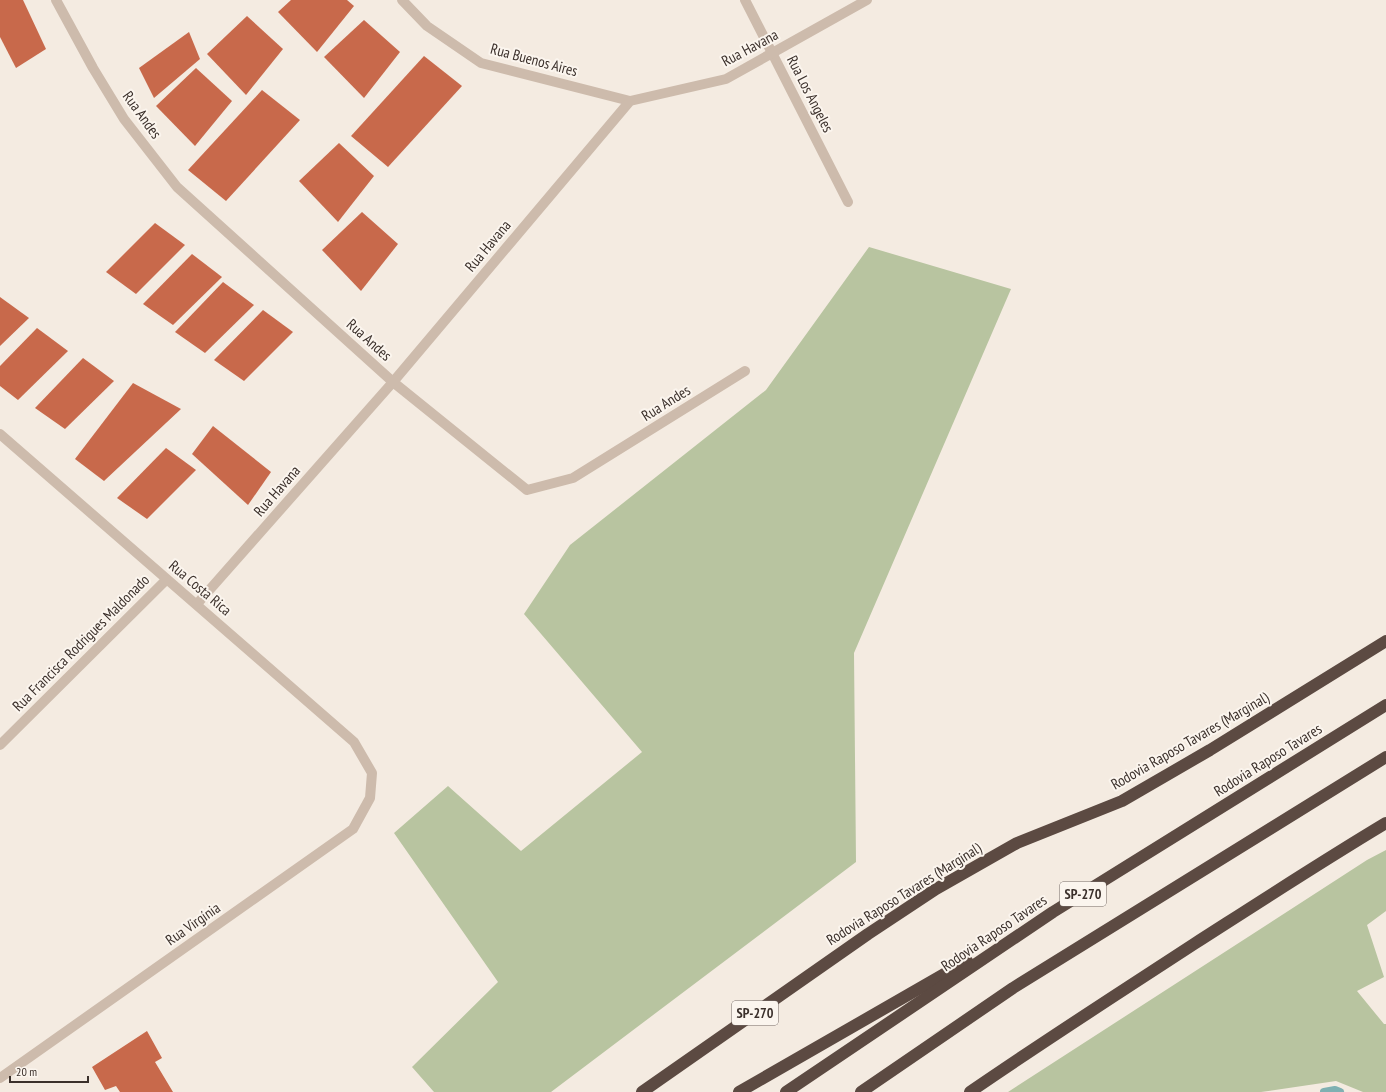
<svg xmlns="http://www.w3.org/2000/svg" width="1386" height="1092" viewBox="0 0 1386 1092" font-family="'PT Sans Narrow',sans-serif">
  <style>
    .green { fill: #b8c4a0 }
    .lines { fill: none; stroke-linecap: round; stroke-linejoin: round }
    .stream { stroke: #7fb0b2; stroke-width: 8 }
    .building { fill: #c8694b }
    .minor { stroke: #cdbbac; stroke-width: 10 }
    .highway { stroke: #5c4a42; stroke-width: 12 }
    .labels { text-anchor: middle; stroke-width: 4; stroke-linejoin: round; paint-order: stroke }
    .shield { fill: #fbf5ee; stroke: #756b66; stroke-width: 1 }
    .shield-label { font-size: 14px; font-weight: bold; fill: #3b302b }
    .street-label { font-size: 15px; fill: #3b302b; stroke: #fbf5ee }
  </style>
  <rect width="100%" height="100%" fill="#f4ebe1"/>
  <!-- green -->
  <g class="green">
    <polygon points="869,247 1011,289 854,653 856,862 551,1092 434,1092 412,1067 498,982 394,833 448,786 521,851 642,752 524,614 570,545 766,390"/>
    <polygon points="1386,850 1386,911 1367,925 1384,977 1357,991 1384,1024 1386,1024 1386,1092 1363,1092 1336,1081 1261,1092 1008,1092 1367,860"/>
  </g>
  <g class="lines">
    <!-- stream -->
    <polyline class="stream" points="1324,1092 1335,1090 1340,1092"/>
  </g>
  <!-- building -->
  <g class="building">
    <polygon points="0,0 23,0 46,49 16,68 0,37"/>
    <polygon points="291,0 347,0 354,6 317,52 278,12"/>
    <polygon points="247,16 283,49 246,95 207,54"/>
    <polygon points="364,20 400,52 364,98 324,57"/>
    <polygon points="189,32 200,59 154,98 139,68"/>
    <polygon points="424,56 462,86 388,167 351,136"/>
    <polygon points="196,68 232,101 195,146 156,106"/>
    <polygon points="262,90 300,120 226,201 188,170"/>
    <polygon points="339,143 374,176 338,222 299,181"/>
    <polygon points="362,212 398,244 361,291 322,250"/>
    <polygon points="155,223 185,245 136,294 106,272"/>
    <polygon points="192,254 222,277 173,325 143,304"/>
    <polygon points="223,282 254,305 205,353 175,332"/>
    <polygon points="0,297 29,318 0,346"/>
    <polygon points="263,310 293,332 244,381 214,360"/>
    <polygon points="37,328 68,351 18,400 0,386 0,366"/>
    <polygon points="83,358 114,381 65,429 35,408"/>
    <polygon points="133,383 181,409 104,481 75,459"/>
    <polygon points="213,426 271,472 248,505 192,454"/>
    <polygon points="166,448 196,470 147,519 117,498"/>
    <polygon points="147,1031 162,1058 155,1062 173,1092 120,1092 116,1086 105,1090 92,1067"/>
  </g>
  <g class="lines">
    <!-- minor -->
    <g class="minor">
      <polyline points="56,0 93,68 124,119 177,187 393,382 527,490 573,478 745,371"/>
      <polyline points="402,0 427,26 481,63 630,101"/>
      <polyline points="745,0 848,202"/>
      <polyline points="0,434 354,742 372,773 370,798 353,829 0,1078"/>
      <polyline points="197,604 393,382 630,101 726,79 867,0"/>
      <polyline points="0,745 166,580"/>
    </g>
    <!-- highway -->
    <g class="highway">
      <polyline points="642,1092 868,934 936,889 1017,843 1122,801 1210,750 1386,641"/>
      <polyline points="739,1092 967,961"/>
      <polyline points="786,1092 1053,912 1386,705"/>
      <polyline points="861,1092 1013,988 1386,757"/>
      <path d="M970 1092C1044 1041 1119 993 1194 944 1258 903 1321 862 1386 823"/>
    </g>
  </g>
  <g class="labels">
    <!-- shield labels -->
    <g class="shield">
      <rect x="1060" y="882" width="46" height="24" rx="3"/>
      <rect x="732" y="1001" width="46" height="24" rx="3"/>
    </g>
    <g class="shield-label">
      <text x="1083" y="899">SP-270</text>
      <text x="755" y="1018">SP-270</text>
    </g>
    <!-- street labels -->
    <g class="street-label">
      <text transform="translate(750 48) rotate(-28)" y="5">Rua Havana</text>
      <text transform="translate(534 60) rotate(15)" y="5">Rua Buenos Aires</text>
      <text transform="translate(810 94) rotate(63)" y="5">Rua Los Angeles</text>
      <text transform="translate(142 115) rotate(54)" y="5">Rua Andes</text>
      <text transform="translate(488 246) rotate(-50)" y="5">Rua Havana</text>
      <text transform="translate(369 340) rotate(42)" y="5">Rua Andes</text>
      <text transform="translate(666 403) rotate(-32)" y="5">Rua Andes</text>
      <text transform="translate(277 491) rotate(-49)" y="5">Rua Havana</text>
      <text transform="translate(200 588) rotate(40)" y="5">Rua Costa Rica</text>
      <text transform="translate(81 643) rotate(-45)" y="5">Rua Francisca Rodrigues Maldonado</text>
      <text transform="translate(1190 741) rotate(-30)" y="5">Rodovia Raposo Tavares (Marginal)</text>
      <text transform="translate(1268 760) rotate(-32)" y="5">Rodovia Raposo Tavares</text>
      <text transform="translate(904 894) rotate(-32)" y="5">Rodovia Raposo Tavares (Marginal)</text>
      <text transform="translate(193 924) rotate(-35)" y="5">Rua Virgínia</text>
      <text transform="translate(994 933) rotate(-34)" y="5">Rodovia Raposo Tavares</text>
    </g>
  </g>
  <!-- scale -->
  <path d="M10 1076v6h78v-6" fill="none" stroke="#3b302b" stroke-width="2"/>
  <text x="16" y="1076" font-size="12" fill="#3b302b" stroke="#fbf5ee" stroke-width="3" paint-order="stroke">20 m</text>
</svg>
